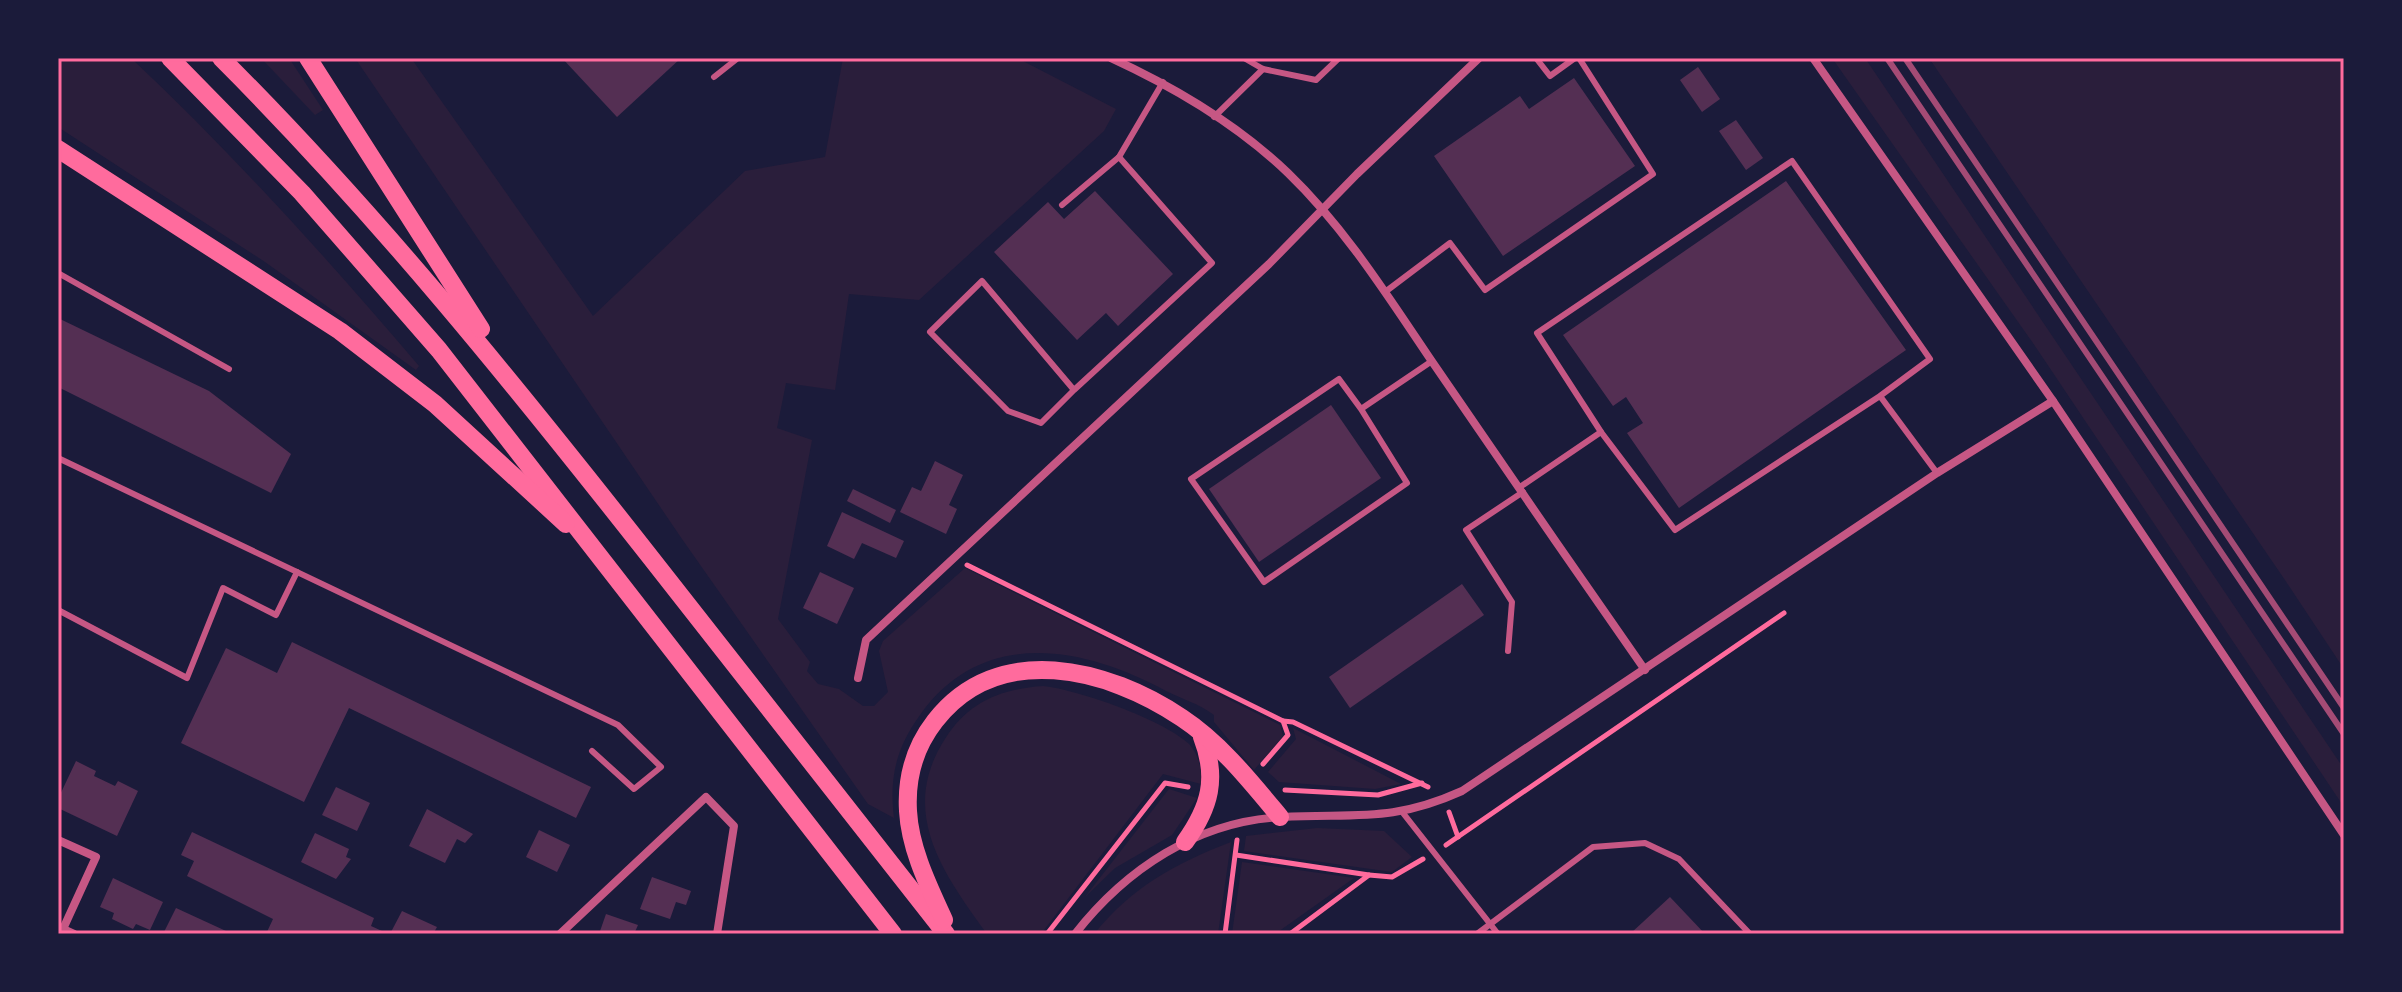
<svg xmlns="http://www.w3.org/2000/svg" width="2402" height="992" viewBox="0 0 2402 992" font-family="Ubuntu,sans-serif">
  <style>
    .green { fill: #2a1e3b }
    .building { fill: #542f53 }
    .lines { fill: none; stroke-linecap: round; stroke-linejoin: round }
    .path { stroke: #ff6b9d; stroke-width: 5 }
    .service { stroke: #c65784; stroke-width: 6 }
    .minor { stroke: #c65784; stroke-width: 8 }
    .trunk { stroke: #ff6b9d; stroke-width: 18 }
    .rail { stroke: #a44b75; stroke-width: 6 }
    .neatline { fill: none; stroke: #ff6b9d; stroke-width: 3 }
  </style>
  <rect width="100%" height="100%" fill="#1b1b3a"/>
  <!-- green -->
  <g class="green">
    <path d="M58 58H131C233 154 328 259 419 366L416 370 265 262 58 127Z"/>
    <polygon points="261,58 289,58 323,110 315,115"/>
    <path d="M355 58H411L593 316 745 171 825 157 843 58H1017L1116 109 1104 131 919 300 849 294 835 390 786 383 777 428 812 440 778 619 810 662 807 671 818 684 839 689 863 706H874L888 692 879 651 883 641 965 568 1280 725 1283 736 1254 770 1214 722V715C1198 703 1184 700 1166 691 1083 646 982 627 920 715 896 748 889 778 894 818L868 804 682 539Z"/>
    <polygon points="1832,58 1865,58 2344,769 2344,807 2035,346"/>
    <polygon points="1929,58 2344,58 2344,669 2291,589"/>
    <path d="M1043 686C1079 690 1161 719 1188 743 1199 754 1202 770 1201 784L1163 774 1041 934H987C943 873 898 812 945 739 968 702 1001 689 1043 686Z"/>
    <polygon points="1293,728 1401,784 1375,789 1279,782 1268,772 1296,739"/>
    <polygon points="1169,789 1197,798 1172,835 1115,868 1085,897"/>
    <polygon points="1317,828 1384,831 1412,857 1392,872 1244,851 1246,836"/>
    <path d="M1231 842 1218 934H1094C1132 887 1176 863 1231 842Z"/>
    <polygon points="1242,862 1354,878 1275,934 1232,934"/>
  </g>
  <!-- building -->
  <g class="building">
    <polygon points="562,58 681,58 617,117"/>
    <polygon points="1698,67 1720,99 1702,112 1680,80"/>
    <polygon points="1574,78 1635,166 1503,256 1434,156 1520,96 1529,109"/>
    <polygon points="1736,120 1763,158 1746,170 1719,131"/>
    <polygon points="1786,181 1906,350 1679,508 1627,433 1643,423 1626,397 1613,406 1563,335"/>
    <polygon points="1095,191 1173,274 1118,326 1106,313 1077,340 994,252 1048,202 1064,219"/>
    <polygon points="58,318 209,391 291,454 271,493 58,387"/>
    <polygon points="1331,405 1381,478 1259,562 1209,489"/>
    <polygon points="935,461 963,475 949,505 957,509 946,534 900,512 912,487 921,491"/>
    <polygon points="853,489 896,510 890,523 847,501"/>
    <polygon points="842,512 904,541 896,558 862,543 854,559 827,546"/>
    <polygon points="820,572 854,588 837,624 803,608"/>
    <polygon points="1462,584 1484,615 1350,708 1329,677"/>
    <polygon points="292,642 591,787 576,818 349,708 304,802 181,743 226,648 277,673"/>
    <polygon points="76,761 96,771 94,776 115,786 118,781 138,791 117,836 58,808 58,799"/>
    <polygon points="336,787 370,803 357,831 322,815"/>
    <polygon points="427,809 473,834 465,843 457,839 445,863 409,846"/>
    <polygon points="539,830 570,845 557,872 526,857"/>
    <polygon points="192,832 374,918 371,926 382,931 380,934 266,934 273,919 187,876 194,861 181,855"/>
    <polygon points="315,833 349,849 346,857 351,859 336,879 301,862"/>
    <polygon points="652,877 691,891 686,905 676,902 670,919 640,909"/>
    <polygon points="113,878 163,902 150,930 136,924 133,929 112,919 114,913 100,907"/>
    <polygon points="1670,897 1705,934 1630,934"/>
    <polygon points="176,908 226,931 225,934 163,934"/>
    <polygon points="402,911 437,927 433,934 390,934"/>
    <polygon points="606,914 638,925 634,934 599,934"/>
  </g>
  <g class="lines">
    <!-- path -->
    <g class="path">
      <polyline points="967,565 1283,721 1288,735 1263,764"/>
      <polyline points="1283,721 1293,722 1428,787"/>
      <polyline points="1285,790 1378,795 1422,783"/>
      <polyline points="1449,812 1458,837"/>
      <polyline points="1446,845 1784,613"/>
      <polyline points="1236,855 1369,875 1290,934"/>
      <polyline points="1369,875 1392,877 1423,859"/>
      <polyline points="1047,934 1165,783 1188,787"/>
      <polyline points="1225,934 1237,840"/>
    </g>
    <!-- service -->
    <g class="service">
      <polyline points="1244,58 1263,69 1316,80 1339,58"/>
      <polyline points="1536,58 1550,76 1575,58"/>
      <polyline points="714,77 738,58"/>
      <polyline points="1214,117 1263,69"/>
      <polyline points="1062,205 1119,157 1163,82"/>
      <polyline points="58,273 229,369"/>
      <polyline points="1385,292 1450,243 1485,290 1653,174 1579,58"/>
      <polyline points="1074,390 1041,423 1008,411 930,332 982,281 1074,390 1212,263 1119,157"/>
      <polyline points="1880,396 1675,530 1601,432 1537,333 1792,161 1930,359 1880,396 1937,473"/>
      <polyline points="1361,409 1407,483 1264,582 1191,479 1339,379 1361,409 1432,361"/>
      <polyline points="58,458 618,725 661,767 634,789 592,751"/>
      <polyline points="1520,487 1601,432"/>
      <polyline points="58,610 187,678 223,588 276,615 297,572"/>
      <polyline points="1508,651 1512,602 1466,530 1523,492"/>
      <polyline points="1403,813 1498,934"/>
      <polyline points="1477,934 1593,847 1645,843 1679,859 1750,934"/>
    </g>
    <!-- minor -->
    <g class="minor">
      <path d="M1111 58C1174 87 1238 125 1288 173 1345 228 1387 295 1431 360 1502 464 1573 567 1645 670"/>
      <polyline points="1813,58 2053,401 2344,835"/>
      <polyline points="858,678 866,640 1269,264 1357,174 1479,58"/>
      <polyline points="58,840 96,857 63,929 74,934"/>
      <polyline points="560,934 706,797 734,826 717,934"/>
      <path d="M1075 934C1125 870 1197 821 1282 817 1355 813 1391 823 1462 791L1937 473 2053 401"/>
    </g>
    <!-- trunk -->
    <g class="trunk">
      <polyline points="170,58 302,193 439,350 893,934"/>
      <path d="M221 58C377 214 515 385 651 558 749 683 848 809 946 934"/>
      <polyline points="308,58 481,329"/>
      <polyline points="58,149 340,331 435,404 566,524"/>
      <path d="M1185 842C1210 807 1218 778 1202 737"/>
      <path d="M944 920C929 887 910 849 908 811 906 777 914 748 935 721 998 640 1108 668 1182 718 1220 743 1251 782 1280 817"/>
    </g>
    <!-- rail -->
    <g class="rail">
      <polyline points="1887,58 2344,734"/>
      <polyline points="1905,58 2344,708"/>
    </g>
  </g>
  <!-- border -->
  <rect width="2402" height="992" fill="none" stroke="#1b1b3a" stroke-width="120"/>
  <rect x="60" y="60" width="2282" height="872" class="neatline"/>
</svg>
